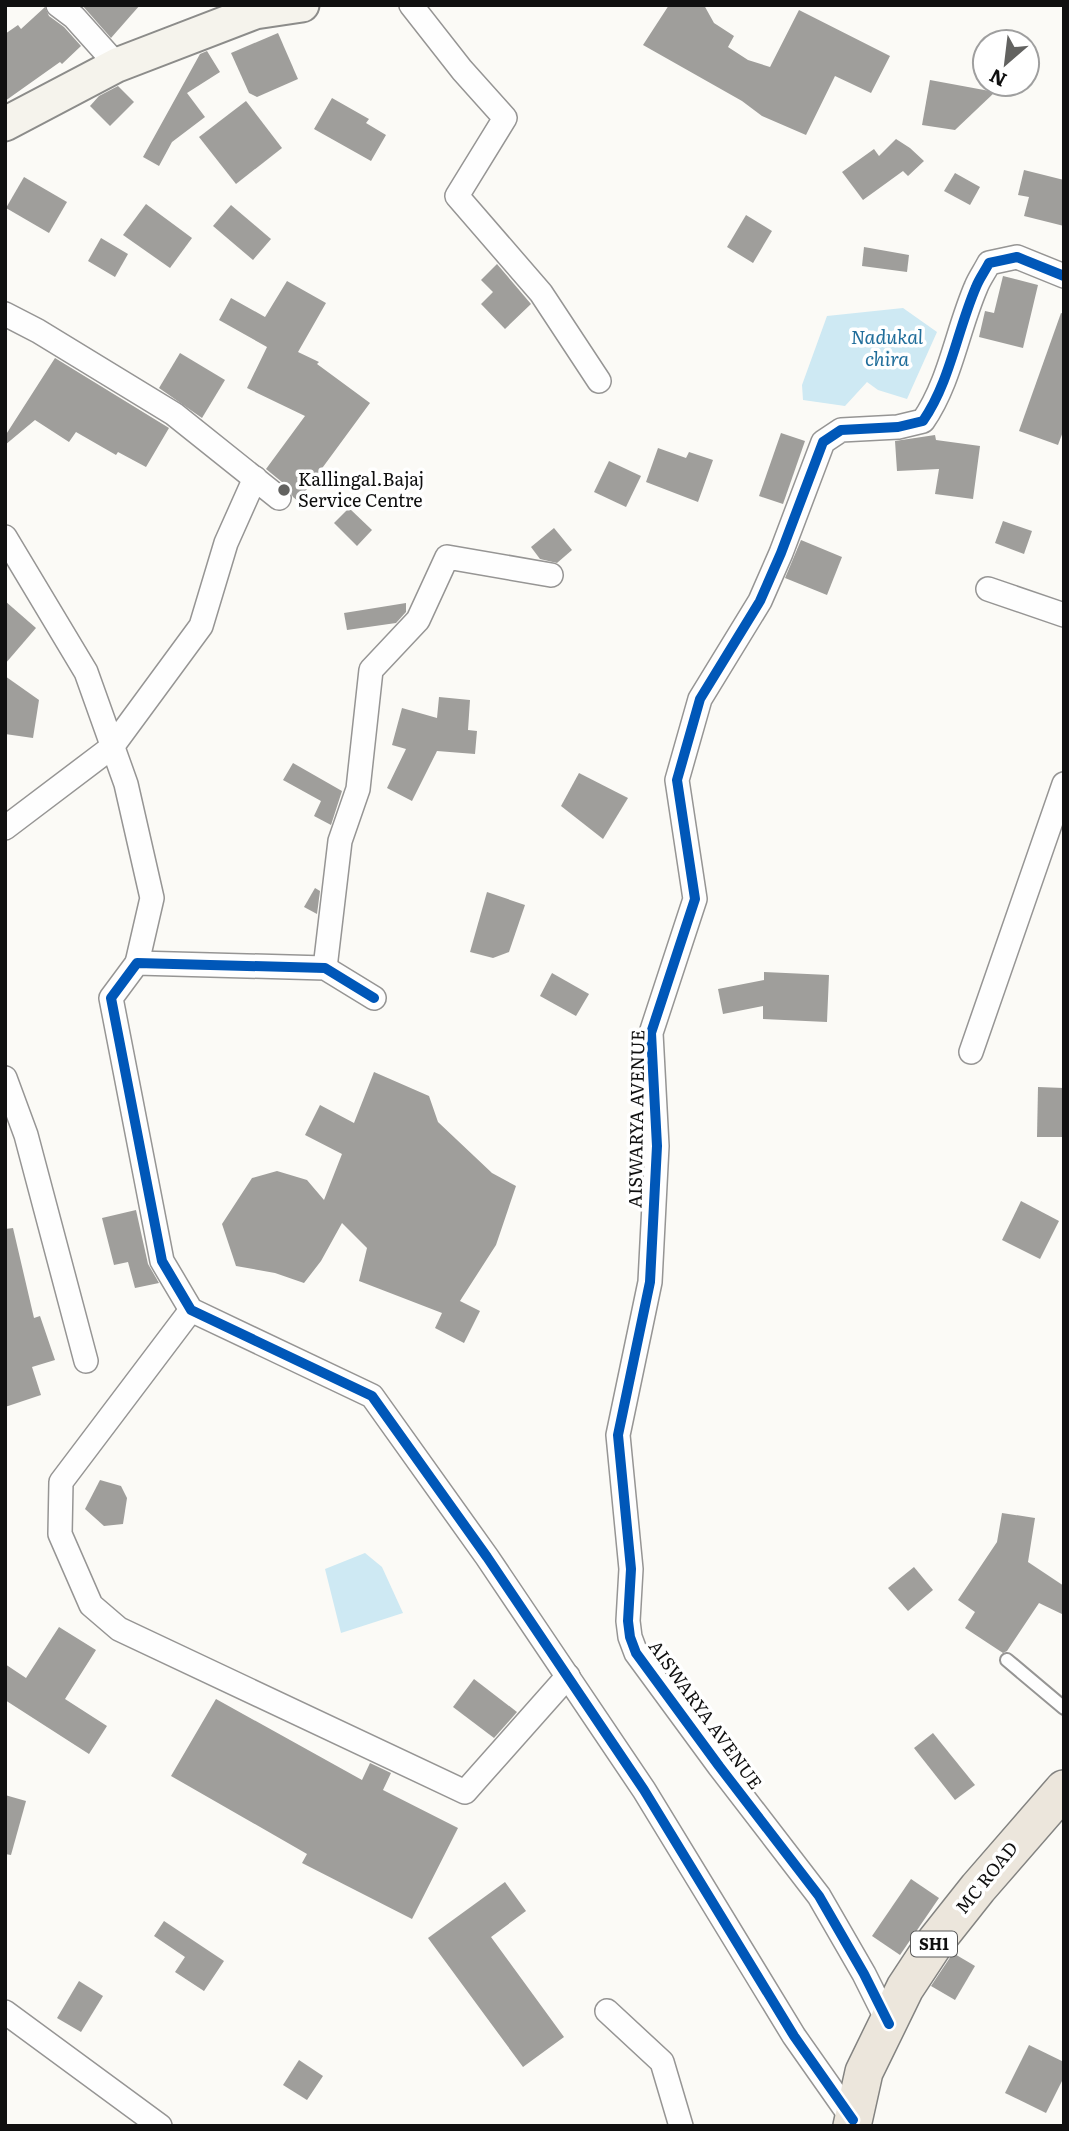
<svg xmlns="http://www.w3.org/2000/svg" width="1069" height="2131" viewBox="0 0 1069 2131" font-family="Literata,serif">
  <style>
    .water { fill: #cee9f3 }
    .building { fill: #9f9e9b }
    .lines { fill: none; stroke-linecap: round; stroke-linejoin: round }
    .lane-casing { stroke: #969594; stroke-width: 16 }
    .street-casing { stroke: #969594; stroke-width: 26 }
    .secondary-casing { stroke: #8c8c8a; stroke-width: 37 }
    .primary-casing { stroke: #838381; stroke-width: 40 }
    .lane { stroke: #fefefe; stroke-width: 12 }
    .street { stroke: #fefefe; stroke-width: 23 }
    .secondary { stroke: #f5f3ec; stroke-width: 33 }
    .primary { stroke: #ece6dc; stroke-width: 37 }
    .cycleway-casing { stroke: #fff; stroke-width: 15 }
    .cycleway { stroke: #0057b8; stroke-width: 10 }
    .poi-dot { fill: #626260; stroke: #fff; stroke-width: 2.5 }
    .labels { text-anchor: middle; stroke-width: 7; stroke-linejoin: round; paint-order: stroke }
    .shield { fill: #fff; stroke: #585858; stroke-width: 2 }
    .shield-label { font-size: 16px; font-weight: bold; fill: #101010 }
    .poi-label { font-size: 18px; fill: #101010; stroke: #fff; text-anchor: start }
    .street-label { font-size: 18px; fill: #101010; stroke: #fff }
    .water-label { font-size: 19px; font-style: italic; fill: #206d9a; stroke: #fff }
  </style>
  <rect width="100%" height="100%" fill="#fbfaf6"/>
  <!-- water -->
  <g class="water">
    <polygon points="903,308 937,332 907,399 878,390 867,382 845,406 803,400 802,385 827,316"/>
    <polygon points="365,1553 382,1567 403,1613 341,1633 325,1569"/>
  </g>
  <!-- building -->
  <g class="building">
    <polygon points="82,5 140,5 111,38"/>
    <polygon points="669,5 704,5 714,23 734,36 728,47 748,60 770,67 799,10 890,56 871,93 835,76 806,135 762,116 742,101 643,45"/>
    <polygon points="45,7 49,16 64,27 81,46 62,64 60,62 5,101 5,34 18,25 21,29"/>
    <polygon points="278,33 298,79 257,97 249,93 231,53"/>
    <polygon points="207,51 220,72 187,93 205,117 172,142 159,166 143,157 200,54"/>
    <polygon points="930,80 995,92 955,130 922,125"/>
    <polygon points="118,86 134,102 110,126 90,106 99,96"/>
    <polygon points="332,98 369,119 366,123 386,135 371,161 314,129"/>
    <polygon points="246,101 282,148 236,184 199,137"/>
    <polygon points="896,139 910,148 924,161 908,176 903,171 863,200 842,172 874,149 879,156"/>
    <polygon points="1024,170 1064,180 1064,226 1024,216 1029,197 1018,195"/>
    <polygon points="955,173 980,187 970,205 944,191"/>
    <polygon points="24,177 67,202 49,233 6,208"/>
    <polygon points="146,204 192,238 170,268 123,235"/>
    <polygon points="231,205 271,239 253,260 213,226"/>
    <polygon points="746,215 772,231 753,263 727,247"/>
    <polygon points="101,238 128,254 115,277 88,261"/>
    <polygon points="864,247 909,255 907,272 862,266"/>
    <polygon points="497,264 531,304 505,329 481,304 493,292 481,280"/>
    <polygon points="1003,276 1038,285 1023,348 979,337 985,311 994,313"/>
    <polygon points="287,281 326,303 298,352 319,362 317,364 370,403 298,501 293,497 288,487 266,469 305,416 247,388 267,347 219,320 231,298 265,317"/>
    <polygon points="1061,313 1064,314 1064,429 1058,445 1019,431"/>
    <polygon points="180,353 225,380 202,418 159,388"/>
    <polygon points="55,358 169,428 146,467 118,452 116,455 76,432 69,442 35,420 5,445 5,436"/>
    <polygon points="781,433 805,441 783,504 759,496"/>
    <polygon points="935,435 936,440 980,446 973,499 935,494 939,469 897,471 895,441"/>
    <polygon points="658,448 686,458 689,452 713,460 698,502 646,482"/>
    <polygon points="609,461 641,476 626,507 594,492"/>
    <polygon points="349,508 372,530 357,546 334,523"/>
    <polygon points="1003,521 1032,531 1024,554 995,543"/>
    <polygon points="554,528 572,550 557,563 540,559 531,547"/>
    <polygon points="801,540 842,557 827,595 785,578"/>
    <polygon points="5,601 36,628 5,664"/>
    <polygon points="406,603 406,612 396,623 347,630 344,613"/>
    <polygon points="5,676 39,700 33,738 5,734"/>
    <polygon points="439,697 470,700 468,730 477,731 475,754 437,751 412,801 387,788 406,749 392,745 402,708 437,718"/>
    <polygon points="293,763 342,791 331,825 314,816 321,801 283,780"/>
    <polygon points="579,773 628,798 603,839 561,806"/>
    <polygon points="315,888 320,891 317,914 304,907"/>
    <polygon points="487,892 525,905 509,952 493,958 470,952"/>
    <polygon points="764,972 829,975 827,1022 763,1019 763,1006 723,1014 718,989 764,980"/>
    <polygon points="552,973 589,994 576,1016 540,996"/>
    <polygon points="374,1072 429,1096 438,1122 492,1173 516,1186 496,1245 460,1301 480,1311 464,1343 435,1328 442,1313 359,1281 367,1248 342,1223 321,1261 304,1283 275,1273 236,1266 222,1224 252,1178 277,1171 307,1180 324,1200 342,1154 305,1135 320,1105 354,1123"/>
    <polygon points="1038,1087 1064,1088 1064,1137 1037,1137"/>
    <polygon points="1021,1201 1059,1221 1040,1259 1002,1240"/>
    <polygon points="136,1210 148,1264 159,1283 135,1288 128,1262 114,1265 102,1218"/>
    <polygon points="13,1228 34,1318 40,1316 55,1360 32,1367 41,1395 5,1407 5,1229"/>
    <polygon points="100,1480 121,1486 127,1498 123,1524 104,1526 85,1509"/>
    <polygon points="1002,1513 1035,1518 1028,1562 1064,1586 1064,1615 1039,1603 1007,1651 1003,1653 965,1628 975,1612 958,1600 997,1542"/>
    <polygon points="914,1567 933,1590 908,1611 888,1588"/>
    <polygon points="59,1627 96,1650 65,1699 107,1726 89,1754 5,1700 5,1664 26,1678"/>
    <polygon points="474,1679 517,1712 494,1738 453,1707"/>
    <polygon points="216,1699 362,1780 370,1763 391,1773 383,1790 458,1828 412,1919 302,1863 307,1854 171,1776"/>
    <polygon points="933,1733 975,1785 955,1800 914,1748"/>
    <polygon points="5,1795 26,1801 11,1855 5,1854"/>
    <polygon points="911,1879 939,1898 900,1955 872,1936"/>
    <polygon points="505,1882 526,1911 491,1937 564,2037 523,2067 428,1938"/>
    <polygon points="164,1921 224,1961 204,1991 175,1972 185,1957 154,1936"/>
    <polygon points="953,1953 975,1966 955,2000 931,1986"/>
    <polygon points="79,1981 103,1996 81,2032 57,2018"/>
    <polygon points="1029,2045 1064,2062 1064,2077 1046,2113 1005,2093"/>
    <polygon points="299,2060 323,2076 307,2100 283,2085"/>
  </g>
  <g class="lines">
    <!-- lane casing -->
    <g class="lane-casing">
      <polyline id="lane" points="1007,1660 1064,1708"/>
    </g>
    <!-- street casing -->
    <g class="street-casing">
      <g id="street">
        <polyline points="58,5 74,17 117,65"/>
        <polyline points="411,5 462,70 505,118 457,196 541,293 599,381"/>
        <polyline points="5,314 38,331 174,414 279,498"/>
        <polyline points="5,537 86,672 126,784 152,898 137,963"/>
        <polyline points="988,589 1064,615"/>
        <polyline points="5,828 112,747 201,626 226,543 255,478"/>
        <polyline points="325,968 340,841 358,789 371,670 418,620 447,557 551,575"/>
        <polyline points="374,998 325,968 137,963 111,998 162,1261 191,1310 372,1396 487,1557 644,1790 794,2036 853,2120"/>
        <polyline points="971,1052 1064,784"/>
        <polyline points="5,1078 26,1135 86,1361"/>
        <polyline points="191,1310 61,1482 60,1534 91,1605 119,1629 465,1792 568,1676"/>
        <polyline points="607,2011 662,2062 681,2126"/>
        <polyline points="5,2012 160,2126"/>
        <path d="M889 2024 864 1974 819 1896 719 1766 636 1653 630 1637 628 1621 631 1569 618 1435 650 1282 657 1146 651 1033 695 899 677 780 700 699 760 601 781 553 823 442 841 430 898 427 923 421C950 382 957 331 976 287 979 279 985 271 989 263L1017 257 1064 276"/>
      </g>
    </g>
    <!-- secondary casing -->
    <g class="secondary-casing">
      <polyline id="secondary" points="5,124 117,65 255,12 302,5"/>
    </g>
    <!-- primary casing -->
    <g class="primary-casing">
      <polyline id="primary" points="852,2126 864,2072 905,1988 936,1941 978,1888 1064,1789"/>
    </g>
    <!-- lane -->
    <use href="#lane" class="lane"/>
    <!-- street -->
    <use href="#street" class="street"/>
    <!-- secondary -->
    <use href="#secondary" class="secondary"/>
    <!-- primary -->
    <use href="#primary" class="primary"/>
    <!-- cycleway casing -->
    <g class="cycleway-casing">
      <g id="cycleway">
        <polyline points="374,998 325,968 137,963 111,998 162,1261 191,1310 372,1396 487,1557 644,1790 794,2036 853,2120"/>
        <path d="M889 2024 864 1974 819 1896 719 1766 636 1653 630 1637 628 1621 631 1569 618 1435 650 1282 657 1146 651 1033 695 899 677 780 700 699 760 601 781 553 823 442 841 430 898 427 923 421C950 382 957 331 976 287 979 279 985 271 989 263L1017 257 1064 276"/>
      </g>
    </g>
    <!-- cycleway -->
    <use href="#cycleway" class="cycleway"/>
  </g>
  <!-- markers -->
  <circle class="poi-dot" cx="284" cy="490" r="7"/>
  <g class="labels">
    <!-- shield labels -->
    <rect class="shield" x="911" y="1931.5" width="46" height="25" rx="5"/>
    <g class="shield-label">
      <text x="934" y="1950">SH1</text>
    </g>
    <!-- poi labels -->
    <g class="poi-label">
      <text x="298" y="486">Kallingal.Bajaj<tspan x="298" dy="21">Service Centre</tspan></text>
    </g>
    <!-- street labels -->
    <g class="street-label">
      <text transform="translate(637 1119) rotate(-89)" y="6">AISWARYA AVENUE</text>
      <text transform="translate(705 1715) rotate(54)" y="6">AISWARYA AVENUE</text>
      <text transform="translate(987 1878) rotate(-51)" y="6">MC ROAD</text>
    </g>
    <!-- water labels -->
    <g class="water-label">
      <text x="887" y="344">Nadukal<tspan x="887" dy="22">chira</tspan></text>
    </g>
  </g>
  <!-- border -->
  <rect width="1069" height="2131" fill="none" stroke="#101010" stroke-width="14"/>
  <!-- north arrow -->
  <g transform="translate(1006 63) rotate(208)"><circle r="33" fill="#ffffff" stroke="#9f9f9f" stroke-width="2"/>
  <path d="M0-5L12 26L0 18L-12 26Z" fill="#626260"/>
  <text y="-10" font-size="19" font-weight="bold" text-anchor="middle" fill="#101010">N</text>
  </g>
</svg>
